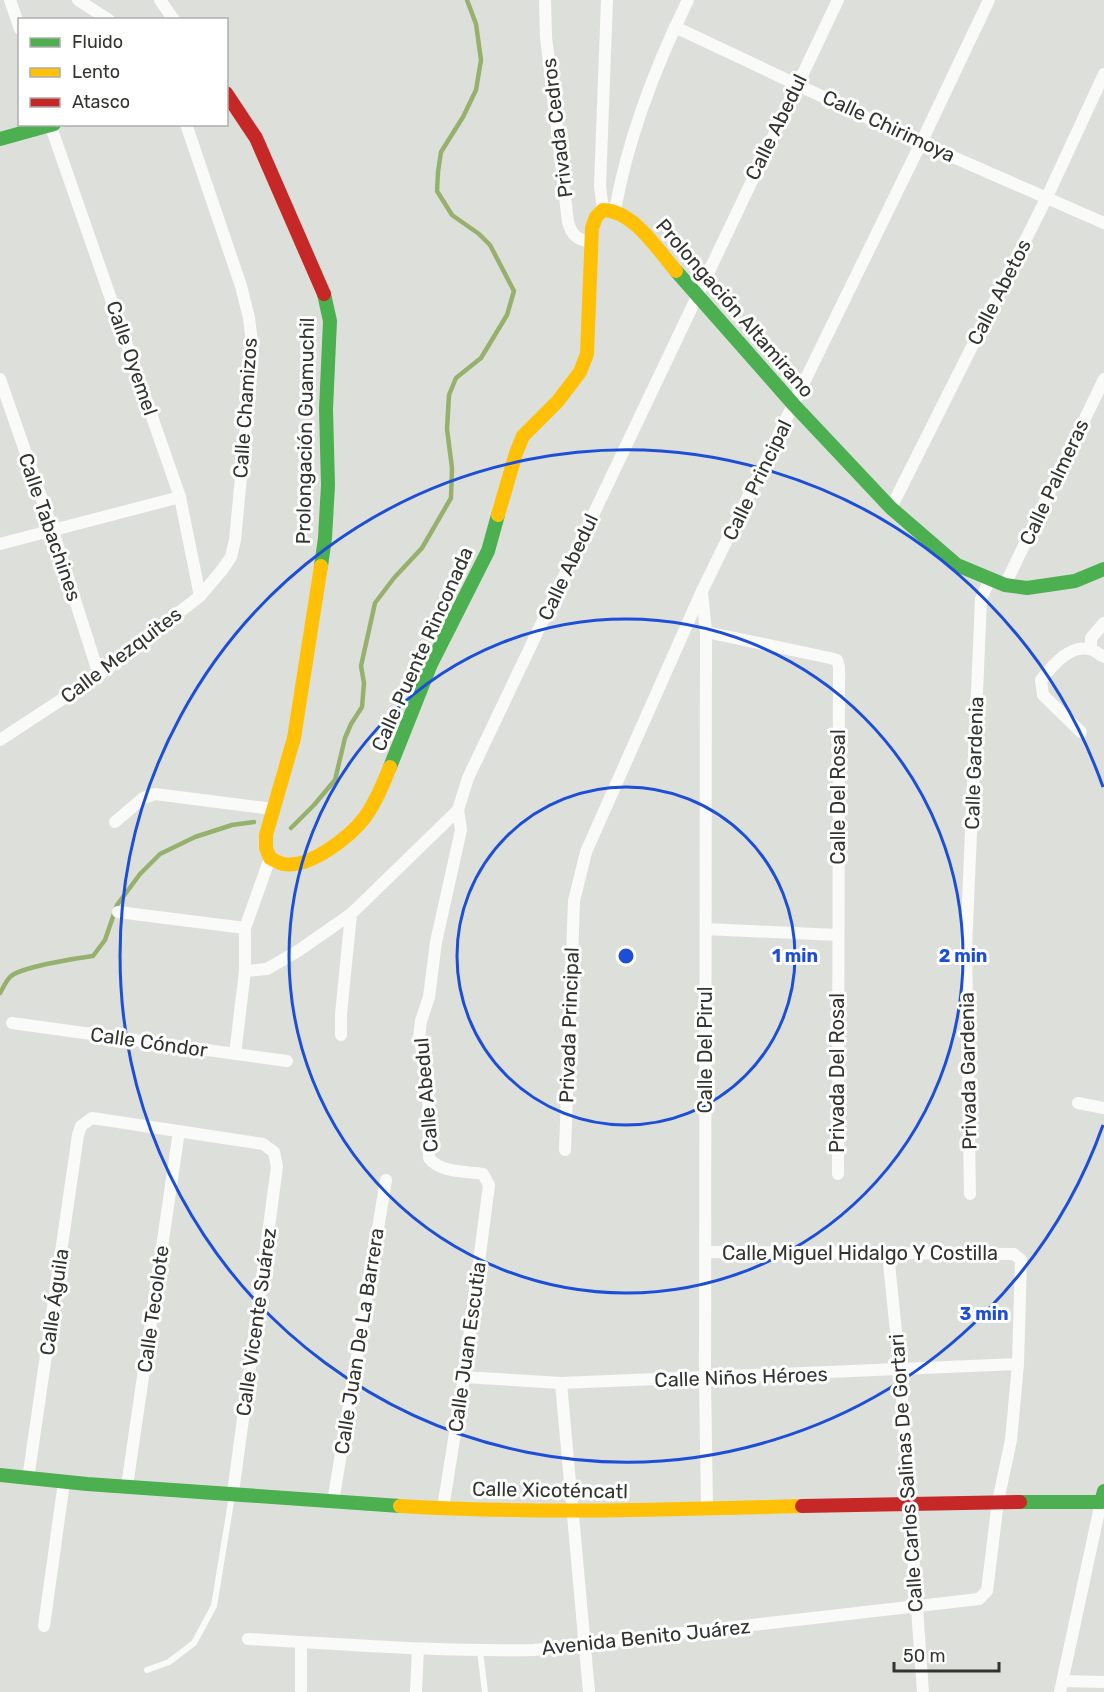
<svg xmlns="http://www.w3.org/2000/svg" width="1104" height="1692" viewBox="0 0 1104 1692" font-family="Rubik,sans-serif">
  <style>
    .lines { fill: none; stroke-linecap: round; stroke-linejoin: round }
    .stream { stroke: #96b06d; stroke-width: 4.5 }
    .lane { stroke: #fafaf9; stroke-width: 6 }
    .street { stroke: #fafaf9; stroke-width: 12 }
    .fast { stroke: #4caf50; stroke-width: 14 }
    .slow { stroke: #ffc107; stroke-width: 14 }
    .jam { stroke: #c62828; stroke-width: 14 }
    .ring { fill: none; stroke: #1d4ed8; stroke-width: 3 }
    .labels { text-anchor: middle; stroke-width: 6; stroke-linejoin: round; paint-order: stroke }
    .street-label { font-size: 20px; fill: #32342f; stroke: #fff }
    .centre { fill: #1d4ed8; stroke: #fff; stroke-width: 3 }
    .ring-label { font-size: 18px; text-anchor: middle; font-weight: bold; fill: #1d4ed8; stroke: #fff; stroke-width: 6; stroke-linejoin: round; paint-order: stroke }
  </style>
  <rect width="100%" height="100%" fill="#dde0da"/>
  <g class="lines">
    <!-- stream -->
    <g class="stream">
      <polyline points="291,828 314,805 335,780 345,738 351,724 362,707 364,683 361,666 375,603 394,578 422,548 451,498 452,468 447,429 449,395 456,378 481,358 507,315 514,291 490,245 479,234 452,215 437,191 438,172 441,152 463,117 476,90 481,60 476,24 467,0"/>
      <path d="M0 993C3 988 6 981 10 977 20 967 77 958 93 956L105 940 117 905 140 874 160 854 195 837 232 825 254 822"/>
    </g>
    <!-- lane -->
    <g class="lane">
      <polyline points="480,1651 485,1692"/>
      <polyline points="147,1670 169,1662 194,1643 214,1606 232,1496"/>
    </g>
    <!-- street -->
    <g class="street">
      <polyline points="10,0 20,29"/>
      <polyline points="78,0 109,20"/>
      <polyline points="160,0 174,20"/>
      <path d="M545 0 546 37 568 222C572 236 577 239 590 242"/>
      <polyline points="675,27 921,143 1104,223"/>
      <polyline points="50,124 180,497 200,596"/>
      <polyline points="603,210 600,186 607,0"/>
      <path d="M615 210C628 138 656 65 688 0"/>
      <polyline points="0,379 53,531 99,675"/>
      <polyline points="891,508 1047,197 1104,74"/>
      <polyline points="0,544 180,497"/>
      <polyline points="1005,585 1104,379"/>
      <polyline points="702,592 706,632 705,1378 707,1509"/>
      <polyline points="706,632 830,658 837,660 839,667 838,1174"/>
      <polyline points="1091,649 1091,638 1104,623"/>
      <path d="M1081 732 1043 695 1041 680C1052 666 1071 642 1092 650 1096 651 1100 655 1104 657"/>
      <polyline points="0,740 99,675 200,596 222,570 231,557 235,540 253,351 249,318 241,286 186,124"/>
      <polyline points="115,822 143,798 155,794 273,809"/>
      <polyline points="118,912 245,928"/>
      <polyline points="706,929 837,935"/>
      <polyline points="245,971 267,969 298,951 351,914 458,810"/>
      <polyline points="12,1023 287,1061"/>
      <polyline points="341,1035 341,1014 351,914"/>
      <polyline points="235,1054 245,971 245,928 270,858"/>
      <polyline points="1078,1103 1104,1108"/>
      <polyline points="565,1150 574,901 586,852 702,591 921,143 989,0"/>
      <polyline points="970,1194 966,949 981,599 990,579"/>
      <polyline points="888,1254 900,1370 923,1692"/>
      <polyline points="464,1377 561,1383 1018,1364"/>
      <polyline points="561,1383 589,1692"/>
      <polyline points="28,1479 78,1135 81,1126 92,1118 263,1144 274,1152 277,1167 233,1493"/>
      <polyline points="127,1486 179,1131"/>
      <polyline points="333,1502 386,1180"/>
      <path d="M443 1508 464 1377 489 1185 483 1174C466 1171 440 1173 429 1158L428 1075 419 1038 421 1021 429 997 436 942 461 830 458 810 468 778 838 0"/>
      <polyline points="44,1626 64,1482"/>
      <path d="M248 1639C343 1644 438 1652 534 1650L979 1599 987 1591 998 1501 1011 1440 1018 1364 1021 1260 1014 1254 705 1252"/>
      <polyline points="301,1642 301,1692"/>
      <polyline points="1064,1681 1104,1682"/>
      <polyline points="416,1692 418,1649"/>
      <polyline points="1060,1692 1101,1502"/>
    </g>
    <!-- fast -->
    <g class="fast">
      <polyline points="0,139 54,124"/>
      <polyline points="676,271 794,405 891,508 957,565 1005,585 1027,588 1075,581 1104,569"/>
      <polyline points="321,566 325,538 328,485 326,409 330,321 324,294"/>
      <polyline points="390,767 431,664 488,551 498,515"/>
      <polyline points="0,1475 87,1484 400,1506"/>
      <polyline points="1020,1502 1101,1502 1104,1491"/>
    </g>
    <!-- slow -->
    <g class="slow">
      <path d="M498 515 516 453 523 436 558 401 580 372 587 354 592 228 596 217 603 210C634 211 657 249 676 271"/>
      <path d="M321 566 294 738 266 835V848L270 858C274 860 279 863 283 864 309 869 350 837 365 817 376 802 383 784 390 767"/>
      <path d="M400 1506C534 1514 668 1510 802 1506"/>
    </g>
    <!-- jam -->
    <g class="jam">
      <polyline points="226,93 256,138 324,294"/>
      <polyline points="802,1506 1020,1502"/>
    </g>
  </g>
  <!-- distance rings -->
  <g class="ring">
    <circle cx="626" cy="956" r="169"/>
    <circle cx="626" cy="956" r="337"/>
    <path d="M1103 1125A506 506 0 1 1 1103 787"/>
  </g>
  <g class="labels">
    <!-- street labels -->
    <g class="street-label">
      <text transform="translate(889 126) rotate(25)" y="7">Calle Chirimoya</text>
      <text transform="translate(776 127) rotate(-64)" y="7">Calle Abedul</text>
      <text transform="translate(557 128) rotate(-97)" y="7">Privada Cedros</text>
      <text transform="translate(999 292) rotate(-63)" y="7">Calle Abetos</text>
      <text transform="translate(735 308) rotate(49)" y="7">Prolongación Altamirano</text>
      <text transform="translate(132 358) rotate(71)" y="7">Calle Oyemel</text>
      <text transform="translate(245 408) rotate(-86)" y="7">Calle Chamizos</text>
      <text transform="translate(305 431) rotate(-89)" y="7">Prolongación Guamuchil</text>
      <text transform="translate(757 480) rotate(-64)" y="7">Calle Principal</text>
      <text transform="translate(1054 482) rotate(-65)" y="7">Calle Palmeras</text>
      <text transform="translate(50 527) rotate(71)" y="7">Calle Tabachines</text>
      <text transform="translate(568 567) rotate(-65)" y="7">Calle Abedul</text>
      <text transform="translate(422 649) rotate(-66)" y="7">Calle Puente Rinconada</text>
      <text transform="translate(121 655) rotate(-37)" y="7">Calle Mezquites</text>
      <text transform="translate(974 763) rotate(-88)" y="7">Calle Gardenia</text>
      <text transform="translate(838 797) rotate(-90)" y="7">Calle Del Rosal</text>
      <text transform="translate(569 1025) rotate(-88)" y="7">Privada Principal</text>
      <text transform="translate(149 1042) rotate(8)" y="7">Calle Cóndor</text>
      <text transform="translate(705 1050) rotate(-90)" y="7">Calle Del Pirul</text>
      <text transform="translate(968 1071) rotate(-91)" y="7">Privada Gardenia</text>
      <text transform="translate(837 1073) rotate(-90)" y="7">Privada Del Rosal</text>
      <text transform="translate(426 1095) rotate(-95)" y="7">Calle Abedul</text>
      <text x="860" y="1260">Calle Miguel Hidalgo Y Costilla</text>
      <text transform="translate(54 1302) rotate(-82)" y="7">Calle Águila</text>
      <text transform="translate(153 1309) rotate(-82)" y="7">Calle Tecolote</text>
      <text transform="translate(256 1322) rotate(-82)" y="7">Calle Vicente Suárez</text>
      <text transform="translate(359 1341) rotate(-81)" y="7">Calle Juan De La Barrera</text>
      <text transform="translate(467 1347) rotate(-82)" y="7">Calle Juan Escutia</text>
      <text transform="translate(741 1377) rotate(-2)" y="7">Calle Niños Héroes</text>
      <text transform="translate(906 1473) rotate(-94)" y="7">Calle Carlos Salinas De Gortari</text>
      <text transform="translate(550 1490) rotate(1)" y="7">Calle Xicoténcatl</text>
      <text transform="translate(646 1637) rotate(-6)" y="7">Avenida Benito Juárez</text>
    </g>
  </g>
  <circle cx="626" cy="956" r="9" class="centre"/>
  <g class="ring-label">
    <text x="795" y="962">1 min</text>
    <text x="963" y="962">2 min</text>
    <text x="984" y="1320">3 min</text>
  </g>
  <!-- legend -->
  <rect x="18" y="18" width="210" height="108" fill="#ffffff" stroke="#adaeac" stroke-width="1.5"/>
  <rect x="30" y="38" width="30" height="9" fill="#4caf50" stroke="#adaeac" stroke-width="1.5"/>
  <text x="72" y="48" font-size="18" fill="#32342f">Fluido</text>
  <rect x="30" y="68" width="30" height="9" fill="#ffc107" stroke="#adaeac" stroke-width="1.5"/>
  <text x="72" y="78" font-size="18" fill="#32342f">Lento</text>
  <rect x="30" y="98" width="30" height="9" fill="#c62828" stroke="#adaeac" stroke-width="1.5"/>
  <text x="72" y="108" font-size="18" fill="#32342f">Atasco</text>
  <!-- scale -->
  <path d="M894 1662v9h105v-9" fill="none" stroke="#32342f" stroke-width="3"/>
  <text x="903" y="1662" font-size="18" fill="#32342f" stroke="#ffffff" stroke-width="4.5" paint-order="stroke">50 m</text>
</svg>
